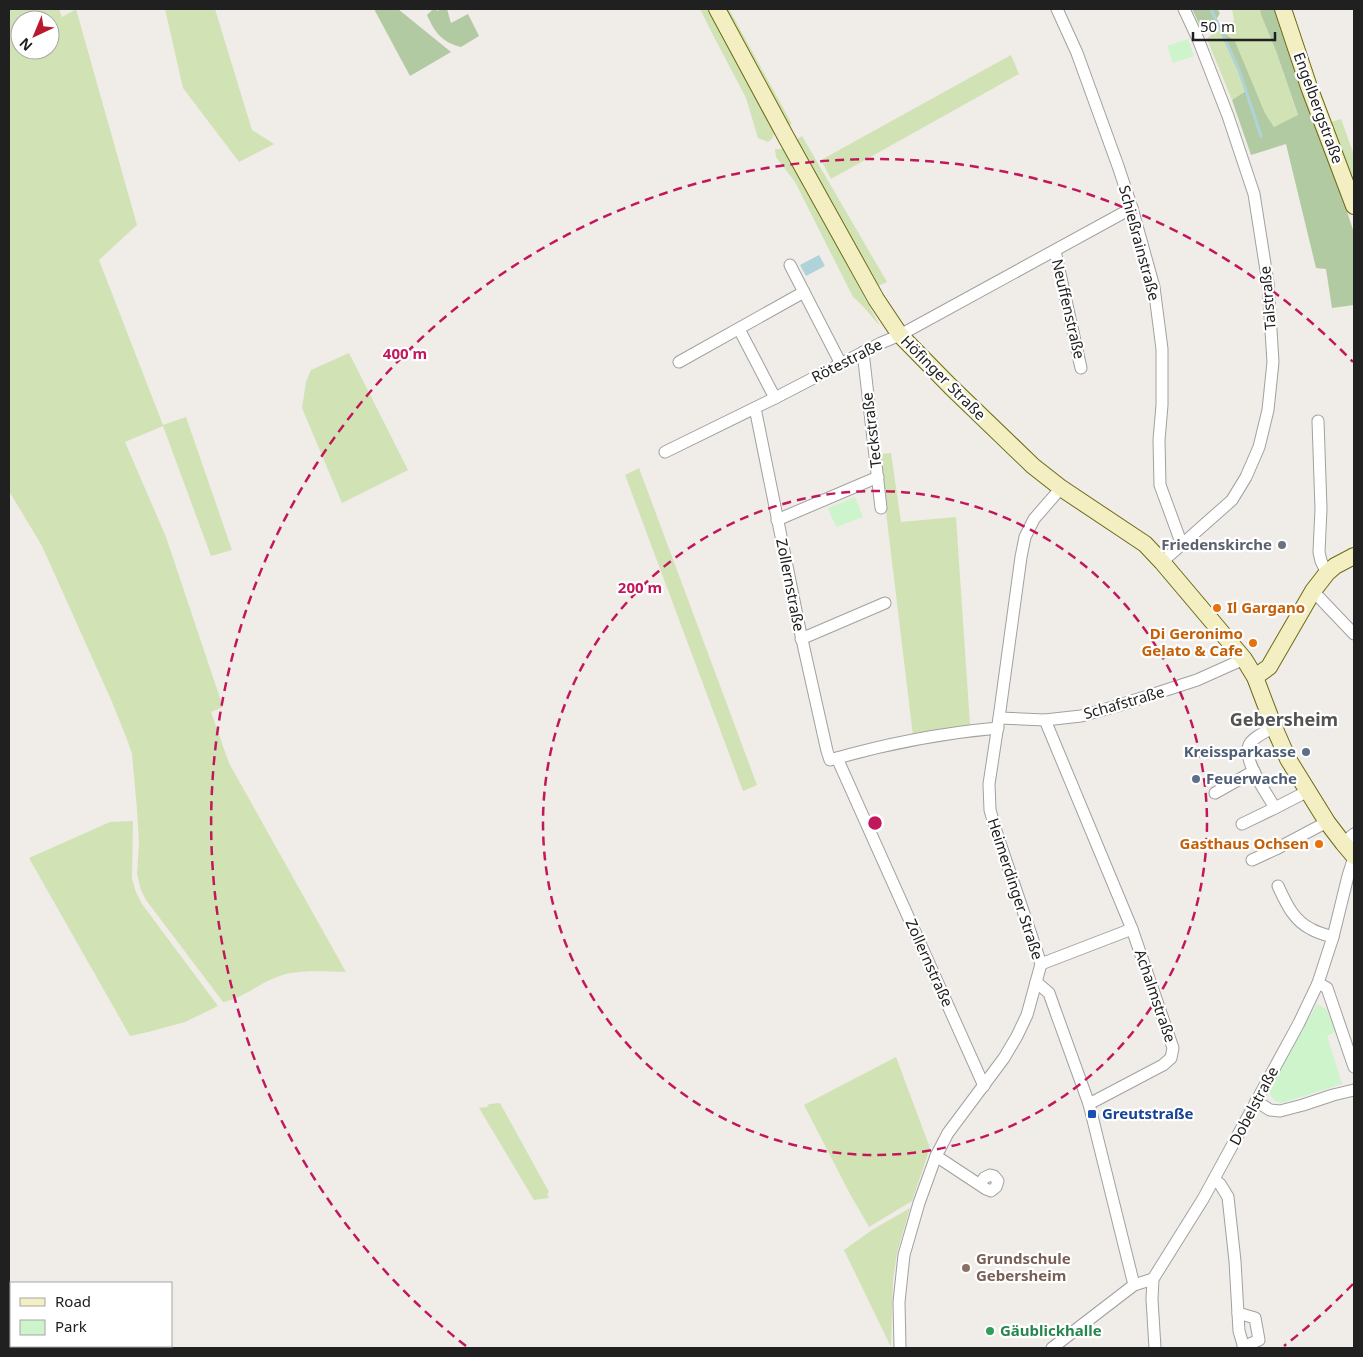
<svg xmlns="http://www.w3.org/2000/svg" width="1363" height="1357" viewBox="0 0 1363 1357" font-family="'Noto Sans',sans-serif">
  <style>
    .grass { fill: #d1e3b5; fill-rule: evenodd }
    .forest { fill: #b2caa2 }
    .park { fill: #cdf4cb }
    .water { fill: #aed3d8 }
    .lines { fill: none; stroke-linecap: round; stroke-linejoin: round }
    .stream { stroke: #aed3d8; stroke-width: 3 }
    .street-casing { stroke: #a1a1a1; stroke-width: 13 }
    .secondary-casing { stroke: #6c6b13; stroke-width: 18 }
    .street { stroke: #fff; stroke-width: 11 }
    .secondary { stroke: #f3efc3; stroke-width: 16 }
    .ring { fill: none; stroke: #c2185b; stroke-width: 2.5; stroke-dasharray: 9 6 }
    .worship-dot { fill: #6b7280; stroke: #fff; stroke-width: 2 }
    .food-dot { fill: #e8710a; stroke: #fff; stroke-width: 2 }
    .service-dot { fill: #5c6f8a; stroke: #fff; stroke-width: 2 }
    .transit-dot { fill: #1a4fb4; stroke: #fff; stroke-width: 2 }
    .education-dot { fill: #8d6e63; stroke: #fff; stroke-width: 2 }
    .leisure-dot { fill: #2e9e5b; stroke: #fff; stroke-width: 2 }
    .labels { text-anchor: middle; stroke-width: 4.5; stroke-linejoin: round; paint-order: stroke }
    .street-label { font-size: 15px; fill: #202020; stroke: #fff }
    .worship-label { font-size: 15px; font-weight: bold; fill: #5b616d; stroke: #fff; text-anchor: end }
    .food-label { font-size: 15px; font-weight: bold; fill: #c56008; stroke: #fff; text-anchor: end }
    .service-label { font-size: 15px; font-weight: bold; fill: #4e5e75; stroke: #fff; text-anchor: end }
    .transit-label { font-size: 15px; font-weight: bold; fill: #164399; stroke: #fff; text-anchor: start }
    .education-label { font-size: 15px; font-weight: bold; fill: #785e54; stroke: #fff; text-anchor: start }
    .leisure-label { font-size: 15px; font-weight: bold; fill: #27864d; stroke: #fff; text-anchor: start }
    .quarter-label { font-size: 18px; font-weight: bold; fill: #535353; stroke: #fff }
    .centre { fill: #c2185b; stroke: #fff; stroke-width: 2.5 }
    .ring-label { font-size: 15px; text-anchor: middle; font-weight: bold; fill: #c2185b; stroke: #fff; stroke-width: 4.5; stroke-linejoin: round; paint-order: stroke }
  </style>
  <rect width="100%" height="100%" fill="#f0ece8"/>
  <!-- grass -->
  <g class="grass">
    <path d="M9 9H59L62 17 76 9 137 225 99 260 163 425 186 417 232 550 211 556 163 426 125 442 166 537 223 707 211 712 229 763 346 972C325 972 301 969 280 976 260 982 245 998 223 1002L146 900 141 890 137 874 139 844 137 810 132 754 128 742 112 702 42 546 9 491ZM20 20H50V50H20Z"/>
    <polygon points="165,9 215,9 252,130 274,144 239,162 183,88"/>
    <polygon points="700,9 711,9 753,87 774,131 773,138 768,142 758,138 746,98 713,35"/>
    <polygon points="724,9 729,9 792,124 788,125"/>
    <path d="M1232 9H1260L1261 15 1276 51 1298 116 1274 127 1265 113 1235 41 1222 31 1238 66 1246 90 1232 100 1207 39C1214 30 1228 31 1234 20Z"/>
    <polygon points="1011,55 1019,74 831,179 821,160"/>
    <polygon points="1341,119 1354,155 1354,190 1333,130 1331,122"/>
    <polygon points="802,136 887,282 878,286 796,140"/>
    <path d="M775 149H784L827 221 847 265 880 326C871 316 863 305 853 297L795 182 776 157Z"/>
    <polygon points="349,353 408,470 342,503 302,408 306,382 311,370"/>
    <polygon points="891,453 901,522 956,517 970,725 913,736 879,454"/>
    <polygon points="639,468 757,785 743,791 625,475"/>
    <polygon points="133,821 132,879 136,892 142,904 218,1006 185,1022 148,1032 130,1036 29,858 110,822"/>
    <polygon points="896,1057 930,1148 912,1201 869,1227 850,1194 804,1105"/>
    <polygon points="500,1103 549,1192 547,1194 549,1198 534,1200 479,1108 487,1107 489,1104"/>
    <polygon points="910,1208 897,1253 893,1280 891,1347 844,1250 872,1230"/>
  </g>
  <!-- forest -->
  <g class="forest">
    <polygon points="374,9 398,9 451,52 410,76"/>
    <path d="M433 9H436L437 11 442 9H447L451 23 468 14 479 36 461 47C442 42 435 33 427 15Z"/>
    <polygon points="1192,9 1217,9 1220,13 1216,20 1219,27 1204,34"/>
    <polygon points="1260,9 1277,9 1339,187 1354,233 1354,305 1332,308 1326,269 1316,268 1286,144 1251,155 1232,100 1247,90 1238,66 1221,31 1235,41 1265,113 1274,127 1298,115 1276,51 1261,15"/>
  </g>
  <!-- park -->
  <g class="park">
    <polygon points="1188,39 1194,56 1173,63 1167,46"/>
    <polygon points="855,497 863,517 836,527 828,508"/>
    <polygon points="1317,1004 1326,1009 1336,1031 1327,1036 1342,1084 1281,1103 1275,1101 1270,1094 1271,1085"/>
  </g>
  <!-- water -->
  <polygon class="water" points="819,255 825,266 806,276 800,265"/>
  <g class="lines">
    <!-- stream -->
    <polyline class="stream" points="1211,9 1239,70 1261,136"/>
    <!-- street casing -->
    <g class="street-casing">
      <g id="street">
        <polyline points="1057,9 1077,53 1118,166 1132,208 1154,287 1162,349 1162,405 1159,440 1160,485 1182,545"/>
        <polyline points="1055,251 1081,368"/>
        <polyline points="790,265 841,364"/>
        <polyline points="739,329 775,398"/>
        <polyline points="863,352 881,508"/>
        <polyline points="679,362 804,292"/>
        <path d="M755 408 801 635 827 751 830 760C885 744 942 733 998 728"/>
        <polyline points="1318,421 1321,509 1319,552 1321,561 1327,573"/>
        <polyline points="665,452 775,398 881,343 900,335 1132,208"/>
        <polyline points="777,520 878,477"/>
        <polyline points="1162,562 1232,500 1246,477 1259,447 1268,410 1273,362 1268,283 1254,194 1228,116 1198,39 1184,9"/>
        <polyline points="1313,591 1354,634"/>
        <polyline points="801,639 885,603"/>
        <polyline points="999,718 1045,720 1081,716 1117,706 1197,680 1244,659"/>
        <polyline points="1045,720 1132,929 1173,1048 1171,1058 1163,1065 1089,1104"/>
        <path d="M1274 727C1266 732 1253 737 1249 745 1242 760 1268 795 1275 808L1308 791"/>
        <polyline points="837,758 984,1086"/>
        <polyline points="1215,793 1254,771"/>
        <polyline points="1242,824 1275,808"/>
        <polyline points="1343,843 1354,834"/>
        <polyline points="1252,860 1278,848 1327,822"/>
        <path d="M1278 886C1286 903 1293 920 1311 929 1318 933 1326 935 1333 937"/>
        <polyline points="1041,964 1132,929"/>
        <polyline points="1036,982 1049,993 1055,1010 1089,1104 1134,1285"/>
        <polyline points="1318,983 1327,988 1354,1067"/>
        <polyline points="1256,1101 1270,1110 1280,1111 1303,1105 1333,1095 1354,1090"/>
        <polyline points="936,1156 986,1189 991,1191 996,1187 998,1181 994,1176 990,1175 984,1178 980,1185"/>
        <polyline points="1214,1179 1220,1184 1228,1197 1235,1261 1239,1331 1244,1348"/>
        <polyline points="1238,1313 1255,1318 1259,1340 1243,1347"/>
        <polyline points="900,1348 899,1302 904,1255 919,1203 936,1156 948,1133 1004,1058 1017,1036 1027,1015 1041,964 997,834 990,810 989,784 999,718 1021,557 1025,537 1034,519 1061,488"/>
        <polyline points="1052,1348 1134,1285 1153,1279"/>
        <polyline points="1155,1348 1152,1299 1153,1279 1203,1199 1299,1023 1318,983 1333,937 1348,876 1354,857"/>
      </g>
    </g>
    <!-- secondary casing -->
    <g class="secondary-casing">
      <g id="secondary">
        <polyline points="717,9 786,137 876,299 900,335 951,387 1033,466 1061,488 1145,544 1162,562 1244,659 1255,677 1274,727 1288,759 1327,822 1343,843 1354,856"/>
        <polyline points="1283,9 1309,87 1354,206"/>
        <polyline points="1255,677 1269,667 1313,591 1327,573 1335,566 1354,556"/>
      </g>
    </g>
    <!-- street -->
    <use href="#street" class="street"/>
    <!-- secondary -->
    <use href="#secondary" class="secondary"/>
  </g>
  <!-- distance rings -->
  <g class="ring">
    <circle cx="875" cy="823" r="332"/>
    <path d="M1353 1284A664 664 0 0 1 1284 1346M466 1346A664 664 0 1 1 1353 362"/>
  </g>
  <!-- markers -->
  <circle class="worship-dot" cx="1282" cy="545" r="5"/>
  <g class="food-dot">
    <circle cx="1217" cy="608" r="5"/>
    <circle cx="1253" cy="643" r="5"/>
    <circle cx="1319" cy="844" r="5"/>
  </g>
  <g class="service-dot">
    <circle cx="1306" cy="752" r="5"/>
    <circle cx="1196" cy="779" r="5"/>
  </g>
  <rect class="transit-dot" x="1087" y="1109" width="10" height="10" rx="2.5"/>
  <circle class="education-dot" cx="966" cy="1268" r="5"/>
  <circle class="leisure-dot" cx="990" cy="1331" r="5"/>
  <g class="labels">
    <!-- street labels -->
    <g class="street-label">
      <text transform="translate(1318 108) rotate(70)" y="5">Engelbergstraße</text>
      <text transform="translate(1139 243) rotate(75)" y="5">Schießrainstraße</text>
      <text transform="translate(1268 298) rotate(-95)" y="5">Talstraße</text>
      <text transform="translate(1068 309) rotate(77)" y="5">Neuffenstraße</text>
      <text transform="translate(847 361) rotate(-27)" y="5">Rötestraße</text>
      <text transform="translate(943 378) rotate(45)" y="5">Höfinger Straße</text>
      <text transform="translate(872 430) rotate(-97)" y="5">Teckstraße</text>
      <text transform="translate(790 585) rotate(79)" y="5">Zollernstraße</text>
      <text transform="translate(1124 703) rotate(-16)" y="5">Schafstraße</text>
      <text transform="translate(1015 889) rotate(72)" y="5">Heimerdinger Straße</text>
      <text transform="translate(929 963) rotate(66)" y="5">Zollernstraße</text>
      <text transform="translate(1155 996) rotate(71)" y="5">Achalmstraße</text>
      <text transform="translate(1254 1106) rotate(-62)" y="5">Dobelstraße</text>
    </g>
    <!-- worship labels -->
    <g class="worship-label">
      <text x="1272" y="550">Friedenskirche</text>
    </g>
    <!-- food labels -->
    <g class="food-label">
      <text x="1227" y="613" text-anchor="start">Il Gargano</text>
      <text x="1243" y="639">Di Geronimo<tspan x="1243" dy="17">Gelato &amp; Cafe</tspan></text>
      <text x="1309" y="849">Gasthaus Ochsen</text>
    </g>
    <!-- service labels -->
    <g class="service-label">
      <text x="1296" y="757">Kreissparkasse</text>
      <text x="1206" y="784" text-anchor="start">Feuerwache</text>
    </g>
    <!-- transit labels -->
    <g class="transit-label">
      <text x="1102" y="1119">Greutstraße</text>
    </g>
    <!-- education labels -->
    <g class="education-label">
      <text x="976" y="1264">Grundschule<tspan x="976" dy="17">Gebersheim</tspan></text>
    </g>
    <!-- leisure labels -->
    <g class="leisure-label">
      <text x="1000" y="1336">Gäublickhalle</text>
    </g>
    <!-- quarter labels -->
    <g class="quarter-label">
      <text x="1284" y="726">Gebersheim</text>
    </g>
  </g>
  <circle cx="875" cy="823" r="8" class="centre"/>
  <g class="ring-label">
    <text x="405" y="359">400 m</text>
    <text x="640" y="593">200 m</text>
  </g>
  <!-- border -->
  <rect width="1363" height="1357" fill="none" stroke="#202020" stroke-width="20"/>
  <!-- legend -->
  <rect x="10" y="1282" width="162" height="65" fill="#ffffff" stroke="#a6a6a6"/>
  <rect x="20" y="1298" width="25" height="8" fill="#f3efc3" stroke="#a6a6a6"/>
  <text x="55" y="1307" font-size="15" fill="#202020">Road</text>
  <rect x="20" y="1320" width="25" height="15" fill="#cdf4cb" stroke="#a6a6a6"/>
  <text x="55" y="1332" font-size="15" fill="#202020">Park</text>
  <!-- north arrow -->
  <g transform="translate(35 35) rotate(224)"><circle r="24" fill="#ffffff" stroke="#a6a6a6"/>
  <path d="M0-4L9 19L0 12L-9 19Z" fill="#b8192c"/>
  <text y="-8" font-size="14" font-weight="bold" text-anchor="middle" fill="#202020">N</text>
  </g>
  <!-- scale -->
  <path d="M1193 32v8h82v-8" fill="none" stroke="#202020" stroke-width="2.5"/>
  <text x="1200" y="32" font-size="15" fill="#202020" stroke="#ffffff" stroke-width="4" paint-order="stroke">50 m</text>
</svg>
